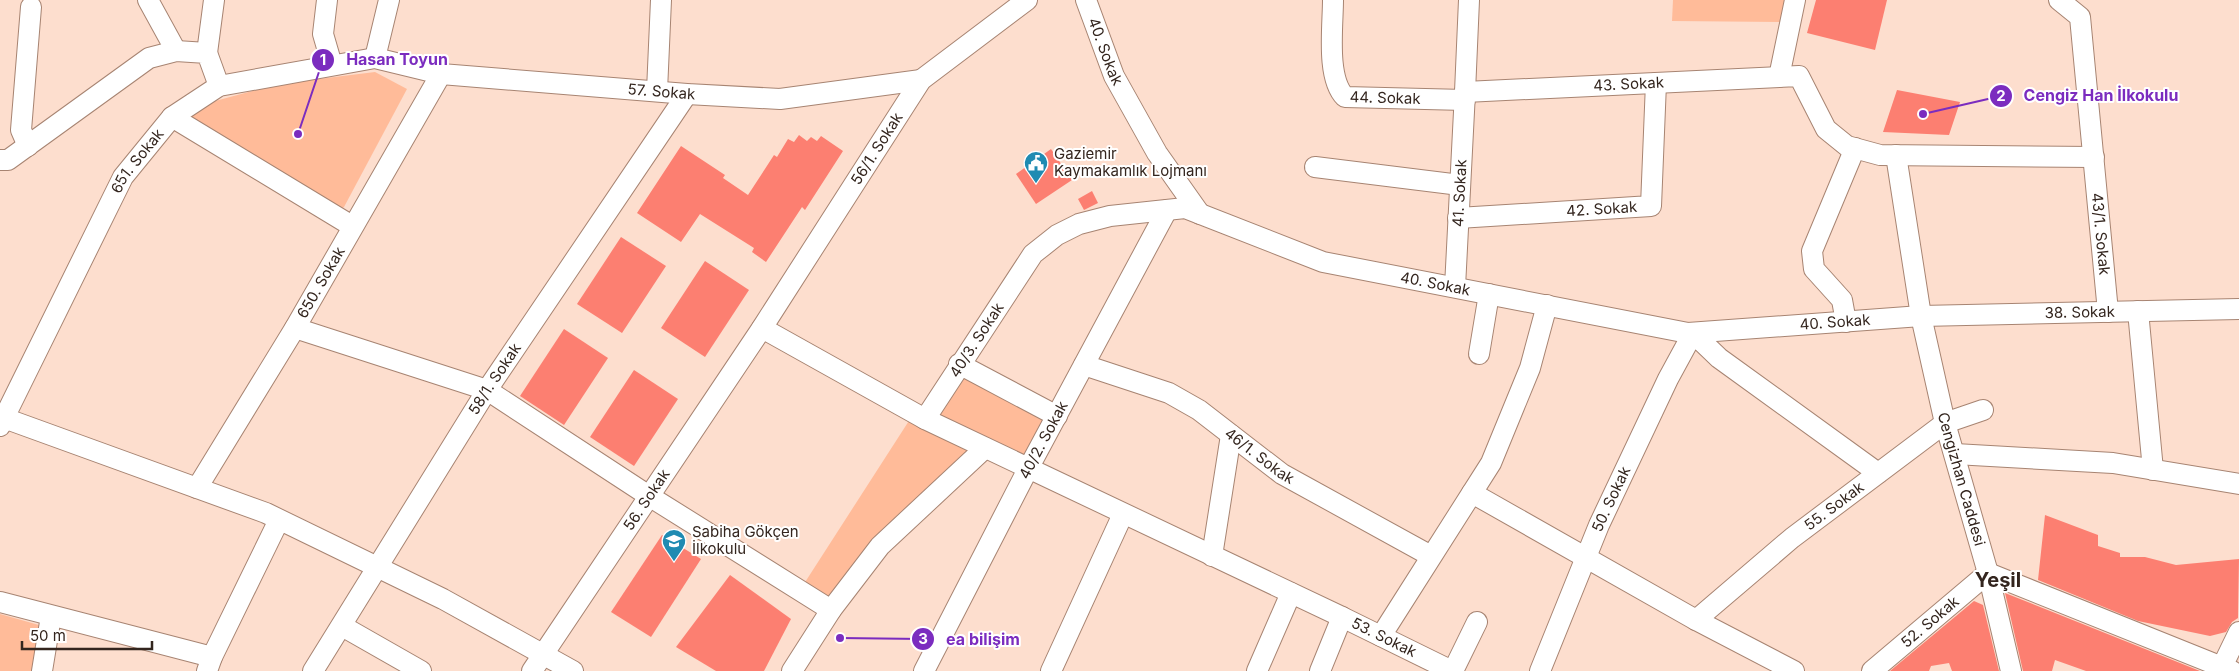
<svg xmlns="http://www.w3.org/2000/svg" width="2239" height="671" viewBox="0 0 2239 671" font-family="Inter,sans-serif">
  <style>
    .green { fill: #fb9 }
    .building { fill: #fc7f71 }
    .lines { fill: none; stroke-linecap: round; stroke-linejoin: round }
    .minor-casing { stroke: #a78472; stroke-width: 22 }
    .minor { stroke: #fff; stroke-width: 20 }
    .labels { text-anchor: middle; stroke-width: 4; stroke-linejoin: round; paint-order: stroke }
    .street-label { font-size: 15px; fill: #33251e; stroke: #fff }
    .poi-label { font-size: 15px; fill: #33251e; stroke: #fff; text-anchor: start }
    .district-label { font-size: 20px; font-weight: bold; fill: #33251e; stroke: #fff }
    .leader { fill: none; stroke: #7b2cbf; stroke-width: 2 }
    .callout-dot { fill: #7b2cbf; stroke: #fff; stroke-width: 2 }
    .mark-label { font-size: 15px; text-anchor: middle; font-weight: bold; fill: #fff }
    .callout-label { font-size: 16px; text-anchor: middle; font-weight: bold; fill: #7b2cbf; stroke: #fff; stroke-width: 4; stroke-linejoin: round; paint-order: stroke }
  </style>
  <rect width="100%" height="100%" fill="#fddece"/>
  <!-- green -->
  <g class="green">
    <polygon points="1673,0 1790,0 1789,22 1672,21"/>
    <polygon points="375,72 407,89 344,207 338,212 178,111 278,84"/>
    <polygon points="959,364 1057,416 1028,469 985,448 831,610 800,590 914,413 924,419"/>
    <polygon points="0,614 46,627 37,671 0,671"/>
  </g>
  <!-- building -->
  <g class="building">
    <polygon points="1816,0 1887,0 1875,50 1807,33"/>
    <polygon points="1897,90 1960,102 1949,135 1883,132"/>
    <polygon points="799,135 807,141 811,137 817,141 821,136 843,151 805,210 802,207 766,262 752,252 754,248 700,214 681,242 637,213 681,146 725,175 723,178 748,195 774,155 777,157 788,139 794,142"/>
    <polygon points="1051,149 1072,180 1036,204 1016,174"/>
    <polygon points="1092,191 1098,203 1084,210 1078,199"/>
    <polygon points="621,237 666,266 622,333 577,304"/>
    <polygon points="705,261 749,290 705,357 661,328"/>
    <polygon points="564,329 608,358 564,425 520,396"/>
    <polygon points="634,370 678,399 634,466 590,437"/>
    <polygon points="2045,515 2098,535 2098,546 2120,553 2120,557 2145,557 2176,565 2239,559 2238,618 2232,622 2226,632 2210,636 2138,621 2038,580"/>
    <polygon points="662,535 701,559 651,637 611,612"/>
    <polygon points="730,575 791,619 764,671 716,671 676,647"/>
    <polygon points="2005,593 2200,671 2086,671 2055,660 2052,671 2023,671"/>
    <polygon points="1974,601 1983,605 1999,671 1952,671 1949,663 1931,666 1929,671 1890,671"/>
  </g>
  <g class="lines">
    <!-- minor casing -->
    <g class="minor-casing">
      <g id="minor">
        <polyline points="148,0 176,51"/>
        <polyline points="327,0 323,34 332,65"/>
        <path id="s1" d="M1086 0 1114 76 1157 153 1200 214"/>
        <path id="s2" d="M1333 0C1333 26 1326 78 1345 97L1465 100"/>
        <path id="s3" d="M2059 0 2080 17 2108 312"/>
        <polyline points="207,53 214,0"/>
        <polyline points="375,58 389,0"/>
        <polyline points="1779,77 1795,0"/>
        <polyline points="657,91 661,0"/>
        <polyline points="1465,92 1469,0"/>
        <polyline points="172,117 352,226"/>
        <polyline points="28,146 21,130 31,7"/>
        <path id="s4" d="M1896 155 1921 316 1945 423 1988 573 2011 671"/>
        <polyline points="0,160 8,160 149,58 176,51 207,53 219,86"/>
        <polyline points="1315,167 1460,185"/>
        <path id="s5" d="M1458 218 1651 206 1656 83"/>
        <path id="s6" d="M1455 287 1465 92 1799 76 1826 129 1847 146 1880 155 2094 157"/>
        <polyline points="2138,311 2153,470"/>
        <polyline points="1846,322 1842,300 1814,269 1812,251 1855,148"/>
        <polyline points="295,328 487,390 649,496 831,610 792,671"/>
        <path id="s7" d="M762 328 925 419 1033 254 1057 235 1079 224 1110 216 1185 208 1323 262 1688 333 1921 316 2239 309"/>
        <polyline points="1479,354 1489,294"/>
        <polyline points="959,364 1057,416"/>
        <path id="s8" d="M1084 365 1169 393 1199 410 1282 474 1431 556"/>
        <polyline points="4,418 266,513 443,599 573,671"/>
        <polyline points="925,419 1342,617"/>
        <path id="s9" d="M0 426 123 177 172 117 219 86 375 58 441 74 687 94 780 99 921 80"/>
        <polyline points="1955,454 2113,463 2239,484"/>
        <path id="s10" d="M197 488 295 328 441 74"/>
        <polyline points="1472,493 1696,620 1794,671"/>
        <polyline points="1212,556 1231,435"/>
        <polyline points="0,602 212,657"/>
        <polyline points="831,610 880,546 985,448"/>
        <path id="s11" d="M1696 620 1792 538 1945 423 1983 410"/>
        <polyline points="342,626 421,671"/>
        <polyline points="1381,636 1491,463 1530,368 1547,305"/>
        <polyline points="42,671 51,616"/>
        <polyline points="207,671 212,657 279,520"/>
        <path id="s12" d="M313 671 487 390 687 94"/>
        <path id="s13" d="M532 671 762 328 921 80 1027 0"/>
        <path id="s14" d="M924 671 1028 469 1167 210"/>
        <polyline points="1051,671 1123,514"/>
        <polyline points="1257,671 1291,593"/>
        <path id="s15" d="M1320 671 1342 617 1452 671"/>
        <polyline points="1453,671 1477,622"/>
        <path id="s16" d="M1540 671 1599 525 1668 379 1693 333 1719 358 1878 473"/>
        <path id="s17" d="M1872 671 1988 573 2232 671"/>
        <polyline points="2220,671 2239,632"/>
      </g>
    </g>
    <!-- minor -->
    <use href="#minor" class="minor"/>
  </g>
  <!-- icons -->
  <defs>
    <g id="civic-pin" transform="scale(1.25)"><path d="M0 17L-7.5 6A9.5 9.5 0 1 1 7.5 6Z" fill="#208bb2" stroke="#fff"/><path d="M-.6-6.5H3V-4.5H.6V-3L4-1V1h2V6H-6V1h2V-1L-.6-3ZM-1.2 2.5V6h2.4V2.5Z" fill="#fff"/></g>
    <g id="school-pin" transform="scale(1.25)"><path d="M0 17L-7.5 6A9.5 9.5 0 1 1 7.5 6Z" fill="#208bb2" stroke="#fff"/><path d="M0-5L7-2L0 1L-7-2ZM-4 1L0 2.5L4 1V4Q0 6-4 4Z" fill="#fff"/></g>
  </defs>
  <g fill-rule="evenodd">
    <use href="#civic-pin" x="1036" y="163"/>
    <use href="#school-pin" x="674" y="541"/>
  </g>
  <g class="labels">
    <!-- street labels -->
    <g class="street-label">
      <text dy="5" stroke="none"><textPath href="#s1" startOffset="55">40. Sokak</textPath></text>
      <text dy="5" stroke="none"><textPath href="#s6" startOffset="359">43. Sokak</textPath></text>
      <text dy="5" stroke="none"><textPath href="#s9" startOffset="859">57. Sokak</textPath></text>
      <text dy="5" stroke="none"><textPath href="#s2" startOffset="140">44. Sokak</textPath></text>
      <text dy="5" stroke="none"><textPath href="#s13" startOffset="626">56/1. Sokak</textPath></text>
      <text dy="5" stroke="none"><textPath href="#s9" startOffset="299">651. Sokak</textPath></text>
      <text dy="5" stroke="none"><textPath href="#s6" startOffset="94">41. Sokak</textPath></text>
      <text dy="5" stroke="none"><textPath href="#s5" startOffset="144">42. Sokak</textPath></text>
      <text dy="5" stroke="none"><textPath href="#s3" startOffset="245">43/1. Sokak</textPath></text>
      <text dy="5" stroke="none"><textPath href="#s10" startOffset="240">650. Sokak</textPath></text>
      <text dy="5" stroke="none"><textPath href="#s7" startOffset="809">40. Sokak</textPath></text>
      <text dy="5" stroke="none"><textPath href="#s7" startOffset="1459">38. Sokak</textPath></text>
      <text dy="5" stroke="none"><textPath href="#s7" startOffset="1214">40. Sokak</textPath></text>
      <text dy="5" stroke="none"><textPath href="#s7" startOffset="281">40/3. Sokak</textPath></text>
      <text dy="5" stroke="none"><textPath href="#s12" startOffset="344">58/1. Sokak</textPath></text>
      <text dy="5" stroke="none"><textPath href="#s14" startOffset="260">40/2. Sokak</textPath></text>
      <text dy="5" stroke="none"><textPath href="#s8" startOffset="200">46/1. Sokak</textPath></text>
      <text dy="5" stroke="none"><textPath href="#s4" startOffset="331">Cengizhan Caddesi</textPath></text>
      <text dy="5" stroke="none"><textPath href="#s13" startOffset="206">56. Sokak</textPath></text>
      <text dy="5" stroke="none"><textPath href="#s16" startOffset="186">50. Sokak</textPath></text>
      <text dy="5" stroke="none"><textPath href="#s11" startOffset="179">55. Sokak</textPath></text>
      <text dy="5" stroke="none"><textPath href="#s17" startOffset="76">52. Sokak</textPath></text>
      <text dy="5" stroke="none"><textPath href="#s15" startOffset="105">53. Sokak</textPath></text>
    </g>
    <!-- poi labels -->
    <g class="poi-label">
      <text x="1054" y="159">Gaziemir<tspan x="1054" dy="17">Kaymakamlık Lojmanı</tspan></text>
      <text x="692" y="537">Sabiha Gökçen<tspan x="692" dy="17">İlkokulu</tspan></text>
    </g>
    <!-- district labels -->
    <g class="district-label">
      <text x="1998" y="587">Yeşil</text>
    </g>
  </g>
  <!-- callouts -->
  <path class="leader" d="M298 134L323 60M1923 114L2001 96M840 638L923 639"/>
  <g class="callout-dot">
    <circle cx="298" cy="134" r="5"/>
    <circle cx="1923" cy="114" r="5"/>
    <circle cx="840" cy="638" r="5"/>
    <circle cx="323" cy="60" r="12"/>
    <circle cx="2001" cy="96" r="12"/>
    <circle cx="923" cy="639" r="12"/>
  </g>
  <g class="mark-label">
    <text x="323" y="65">1</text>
    <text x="2001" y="101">2</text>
    <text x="923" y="644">3</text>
  </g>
  <g class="callout-label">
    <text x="397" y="65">Hasan Toyun</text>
    <text x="2101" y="101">Cengiz Han İlkokulu</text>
    <text x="983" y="645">ea bilişim</text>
  </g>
  <!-- scale -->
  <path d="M22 641v8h130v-8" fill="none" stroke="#33251e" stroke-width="2.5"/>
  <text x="30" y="641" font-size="15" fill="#33251e" stroke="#ffffff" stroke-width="4" paint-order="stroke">50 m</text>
</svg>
